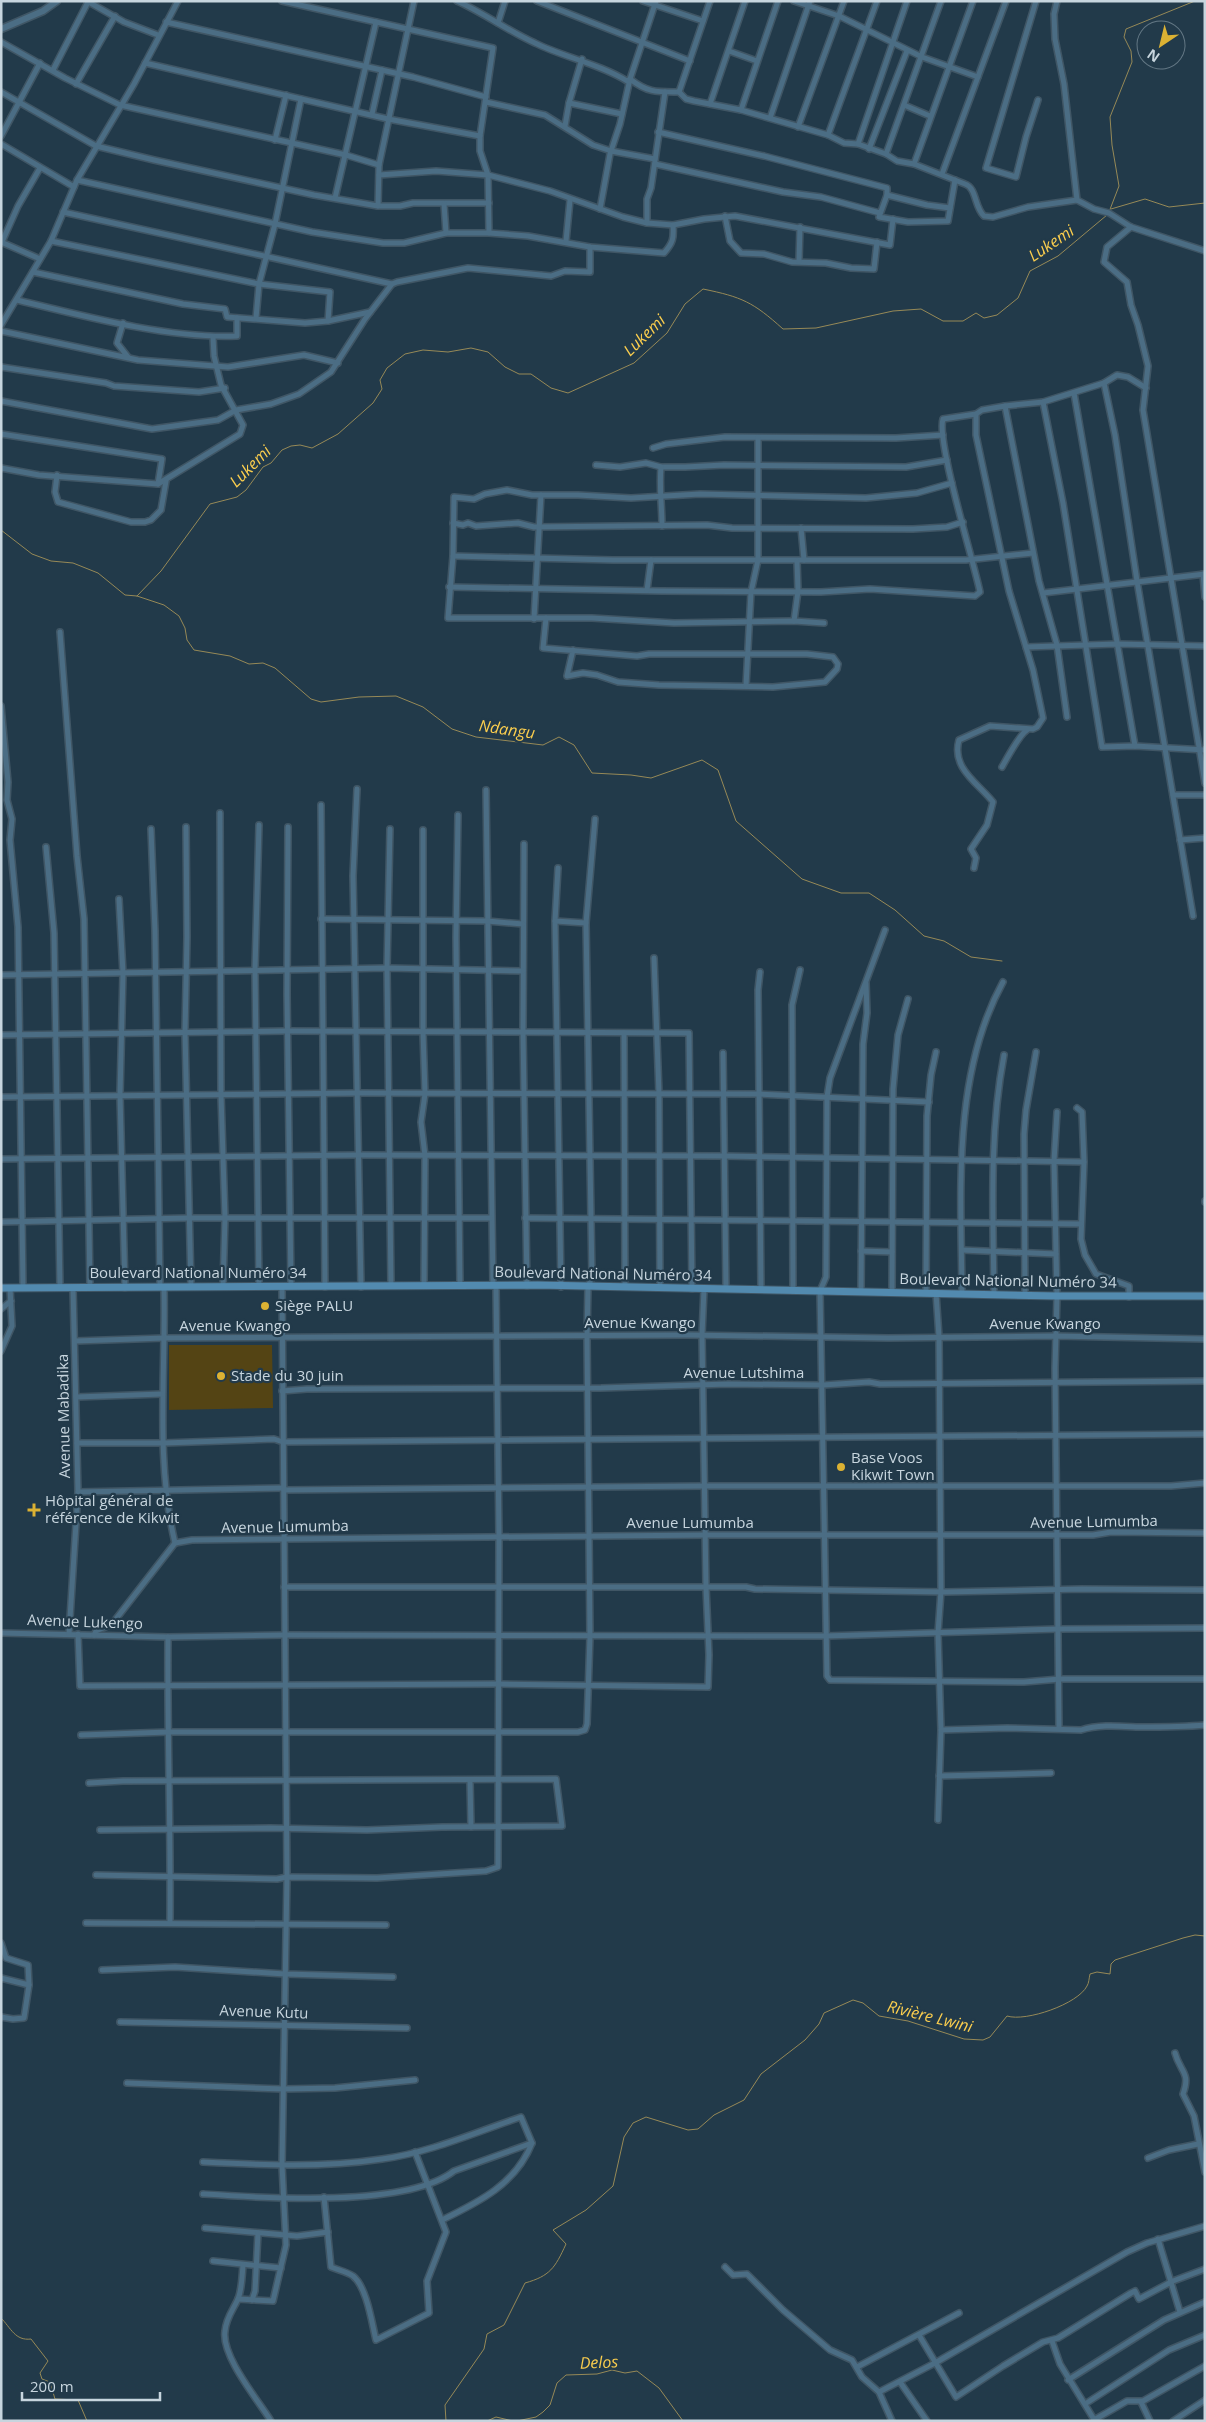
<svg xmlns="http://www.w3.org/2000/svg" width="1206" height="2422" viewBox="0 0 1206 2422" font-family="'Open Sans',sans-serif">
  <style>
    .green { fill: #544414 }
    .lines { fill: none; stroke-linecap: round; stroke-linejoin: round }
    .stream { stroke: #968957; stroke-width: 1 }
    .minor-casing { stroke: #405665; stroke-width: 8 }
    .tertiary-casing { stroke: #405665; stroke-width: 9 }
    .secondary-casing { stroke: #405665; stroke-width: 9 }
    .minor { stroke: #4b6d84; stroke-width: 5 }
    .tertiary { stroke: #4b6d84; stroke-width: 6 }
    .secondary { stroke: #528aaf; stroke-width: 7 }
    .poi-dot { fill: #dcb233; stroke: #223a4a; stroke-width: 2 }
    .labels { text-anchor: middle; stroke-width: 4.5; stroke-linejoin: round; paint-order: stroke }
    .street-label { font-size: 15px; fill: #c7d5de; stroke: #223a4a }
    .poi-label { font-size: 15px; fill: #c7d5de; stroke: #223a4a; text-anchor: start }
    .water-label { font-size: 16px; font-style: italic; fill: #fbce4e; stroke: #223a4a }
  </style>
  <rect width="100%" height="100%" fill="#223a4a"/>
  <!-- green -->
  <polygon class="green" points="169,1345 272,1345 273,1408 169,1410"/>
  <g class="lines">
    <!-- stream -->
    <g class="stream">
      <polyline points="1111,209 1145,199 1169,207 1205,203"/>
      <polyline points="1109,212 1119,186 1112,145 1110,117 1132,62 1131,51 1124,37 1126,29 1195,1"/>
      <polyline points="1,530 32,554 51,561 73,563 98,573 125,595 137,596 164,605 179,616 185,628 187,640 194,650 230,656 249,664 263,663 275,668 311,699 321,702 359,697 396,696 423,707 452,729 476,737 543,745 559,737 574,745 592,773 631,775 651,778 702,760 718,770 736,821 802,879 841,893 869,893 895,910 924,936 944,941 971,957 1002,961"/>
      <path d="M137 596 161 571 210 504 237 497 246 490 263 467 271 463 282 450 291 446 300 445 312 448 338 434 373 403 382 389 380 380 387 368 405 354 423 350 448 352 471 348 488 352 505 367 519 374H531L551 388 568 393 634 363 667 333 685 304 703 289C742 297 753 302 783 329L816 328 893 311 921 309 943 321H963L976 313 984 318 997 315 1018 298 1030 271 1058 256 1107 215"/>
      <path d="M1 2318C11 2328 15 2341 31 2339L48 2361 40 2373 42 2379 50 2382 55 2399 78 2400 87 2421"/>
      <polyline points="124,2421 127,2421"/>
      <path d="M446 2421 445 2405 484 2349 487 2334 504 2325 525 2283C550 2276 555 2268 566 2244L553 2230 586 2210 613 2186 624 2137 633 2123 646 2117 688 2130 698 2129 714 2115 744 2100 761 2074 805 2040 819 2024 824 2013 853 2000 863 2003 879 2016 908 2021 964 2039 983 2040 990 2037 1007 2016C1026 2022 1078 2004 1087 1986 1089 1983 1089 1978 1090 1974L1097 1972 1110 1974 1111 1964 1115 1960 1183 1938 1195 1935 1205 1936"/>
      <polyline points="470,2421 475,2421"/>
      <polyline points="487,2421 496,2417 513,2421"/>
      <polyline points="517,2421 536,2417 543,2412 550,2405 557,2383 566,2375 597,2374 612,2370 625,2373 637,2371 659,2388 683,2421"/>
    </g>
    <!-- minor casing -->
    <g class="minor-casing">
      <g id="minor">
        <polyline points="87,1 124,22 158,35"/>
        <polyline points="282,1 493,48 480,136 480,151 488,175 489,233"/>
        <path d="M457 1C484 13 508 31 535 43 563 57 600 64 627 81L630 79C648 93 657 92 679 92L686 99 694 101 741 110 828 135 844 143 858 144 886 154 897 161 914 164 965 184C977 188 974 207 984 216L993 217 1028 207 1077 200"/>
        <polyline points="537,1 690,61"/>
        <polyline points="643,1 703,21"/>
        <polyline points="794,1 839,16 922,57 978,77"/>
        <polyline points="1036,1 986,168 1016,177 1026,137 1038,100"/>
        <polyline points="1057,1 1054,14 1055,39 1064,84 1077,200 1094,209 1109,213 1131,227 1205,251"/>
        <polyline points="166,22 413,77 486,97"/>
        <polyline points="498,23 505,1"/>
        <polyline points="1,42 65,78 120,105 346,155 379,165"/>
        <polyline points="729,51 757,61"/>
        <polyline points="145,63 388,119 480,136"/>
        <polyline points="53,70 88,2"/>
        <polyline points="76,84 115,16"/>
        <polyline points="1,92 96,146 154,160 314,195 378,206 400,206 413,203 489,203"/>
        <polyline points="679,92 710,1"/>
        <polyline points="486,102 545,115 593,145 611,151 655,159"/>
        <polyline points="569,103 622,114"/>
        <polyline points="710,104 745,1"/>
        <polyline points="904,105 930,116"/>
        <polyline points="741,110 778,1"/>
        <polyline points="372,114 382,70"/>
        <polyline points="770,118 810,1"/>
        <polyline points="565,126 569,103 582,59"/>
        <polyline points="798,127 844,1"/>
        <polyline points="658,132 764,156 887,188 887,195 879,217 908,222 948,221 955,180"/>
        <polyline points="828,135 877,1"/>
        <polyline points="1,136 40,63"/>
        <polyline points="275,140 286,95"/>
        <polyline points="1,144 74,187"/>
        <polyline points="858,144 907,1"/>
        <polyline points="869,149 907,51"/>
        <polyline points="886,154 941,1"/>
        <polyline points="655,164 783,192 821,197 880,213"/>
        <polyline points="914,164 973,1"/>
        <polyline points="942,174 1006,1"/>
        <polyline points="379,175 436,171 488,175 550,191 623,217 647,223 673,225 704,219 735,216 890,245 893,219"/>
        <path d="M77 180 312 232 383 243H404L446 233H489L528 236 590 247 664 253C673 243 674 238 673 225"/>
        <polyline points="887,195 927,205 950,208"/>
        <polyline points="335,198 376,22"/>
        <polyline points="444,204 446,233"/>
        <polyline points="378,206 379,165 414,1"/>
        <polyline points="600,209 610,154 620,124 630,79 656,1"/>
        <polyline points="63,212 392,284"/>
        <polyline points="725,216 730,241 741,253 764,254 792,262 826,263 851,268 874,269 877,242"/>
        <polyline points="647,223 647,199 651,188 665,92"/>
        <polyline points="1131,227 1107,247 1104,262 1127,282 1131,305 1138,325 1148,366 1143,410 1205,783"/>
        <polyline points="51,241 259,284 330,292 328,321"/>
        <polyline points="566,241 570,200"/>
        <polyline points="1,242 40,259"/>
        <polyline points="2,242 18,206 40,168"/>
        <polyline points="799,261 800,227"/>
        <polyline points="33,272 183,304 225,309 227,317 305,323 328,321 370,312"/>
        <path d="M17 300C83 316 170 339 237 336V318"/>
        <polyline points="256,318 259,284 275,224 301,99"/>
        <polyline points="123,323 117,343 128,357"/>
        <polyline points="1,325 51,241 77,180 134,84 178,1"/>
        <polyline points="1,331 138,360 228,367 304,355 338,363"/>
        <polyline points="1,367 106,383 114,386 199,392 225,388"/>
        <polyline points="1104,383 1115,435 1137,581 1193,916"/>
        <polyline points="1074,393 1135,746"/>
        <polyline points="1,401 152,429 218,420 236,410 271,404 299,394 331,372 365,319 392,284 397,282 468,268 551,276 565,271 590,272 590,247"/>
        <polyline points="1043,402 1063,503 1102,747 1135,746 1205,750"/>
        <polyline points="1005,406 1039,581 1057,645 1067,717"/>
        <polyline points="1,434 162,459 158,484"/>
        <polyline points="653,448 666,444 725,437 896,438 943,435"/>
        <polyline points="596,465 620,467 646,463 661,467 685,467 724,465 906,467 947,460"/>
        <path d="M661 467C659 487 662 506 662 526"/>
        <polyline points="1,468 39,475 158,484 240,434 243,425 221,385 214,356 213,337"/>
        <polyline points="57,475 55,492 58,502 131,522 145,522 151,520 161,510 166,481"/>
        <polyline points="453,523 463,525 468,523 476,526 518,523 534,527 707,525 732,528 913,529 947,527 963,522"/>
        <polyline points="801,528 804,560"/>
        <polyline points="453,556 613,560 966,560 1033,553"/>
        <polyline points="1203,574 1205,597"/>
        <path d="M449 587 661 591 821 592 870 589 975 596 980 592C974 562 936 441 943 419L976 414 982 410 1005 406 1043 402 1104 383 1117 375 1128 377 1146 388"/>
        <polyline points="647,590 651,560"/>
        <polyline points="1043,593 1205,574"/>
        <polyline points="546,618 543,648 637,656 649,654 807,654 833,657 838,664 837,669 825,682 773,687 659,685 618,682 597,675 583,673 567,676 573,650"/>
        <polyline points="534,619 541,495"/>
        <polyline points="794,621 798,591 797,561"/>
        <polyline points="824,623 794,621 674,623 592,618 448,618 453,556 454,497 474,499 485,494 507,490 532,495 578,495 631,498 700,494 866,498 917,493 952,483"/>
        <polyline points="60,632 77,856 84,919 90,1288"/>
        <polyline points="1026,647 1117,644 1205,646"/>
        <polyline points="746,686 751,592 758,560 758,438"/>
        <polyline points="1,706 8,782 7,800 12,819 10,840 18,927 23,1288"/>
        <path d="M1002 767C1007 758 1020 734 1027 730"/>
        <polyline points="357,789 353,876 361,1287"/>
        <polyline points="486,790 493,1286"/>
        <polyline points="1173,795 1205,795"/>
        <polyline points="321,805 325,1287"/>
        <polyline points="220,813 221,1095 225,1218 223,1287"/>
        <polyline points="458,815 456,937 460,1286"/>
        <polyline points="186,827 187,937 185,1032 191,1287"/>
        <polyline points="288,827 287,994 291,1286"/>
        <polyline points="151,829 155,931 160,1287"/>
        <polyline points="390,829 387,968 391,1286"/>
        <polyline points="423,830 423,1032 425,1094 421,1122 425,1156 424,1286"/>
        <polyline points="1180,840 1205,838"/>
        <polyline points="524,844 523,1032 527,1286"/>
        <polyline points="46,847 54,933 60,1288"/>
        <polyline points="558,868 555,921 561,1287"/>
        <path d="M974 868 976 858 971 849 987 825 993 802C978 783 951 768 959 740L990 726 1033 729 1037 727 1043 718 1033 670 1009 591 976 435V414"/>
        <polyline points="119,899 123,973 120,1095 125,1288"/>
        <polyline points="321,919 487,921 523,924"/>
        <polyline points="555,921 586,923"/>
        <polyline points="885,930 830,1078 827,1097 826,1277 820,1291 827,1676 830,1680 1024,1682 1060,1679 1205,1679"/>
        <polyline points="654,958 659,1094 660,1288"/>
        <polyline points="760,972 758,990 761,1290"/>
        <polyline points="1,975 387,968 523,971"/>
        <polyline points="624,1033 625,1287"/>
        <polyline points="1,1035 287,1031 689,1033 692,1289"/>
        <polyline points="723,1053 726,1289"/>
        <polyline points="1,1097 357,1093 759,1094 929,1102"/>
        <polyline points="1077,1108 1082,1112 1084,1162 1081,1239 1085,1255 1096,1274 1129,1286 1129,1297"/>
        <polyline points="1057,1112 1054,1161 1057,1296 1055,1368 1059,1728"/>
        <polyline points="1,1159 358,1155 724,1156 1084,1162"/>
        <polyline points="1205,1201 1205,1202"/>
        <polyline points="525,1218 1081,1224"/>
        <polyline points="1,1222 189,1218 490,1218"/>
        <polyline points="962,1250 1056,1254"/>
        <polyline points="861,1251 892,1252"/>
        <path d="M164 1287C166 1372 155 1459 175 1543"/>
        <polyline points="259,1287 255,969 259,825"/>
        <polyline points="793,1291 792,1005 800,970"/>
        <polyline points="861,1292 863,1044 867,1013 866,983"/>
        <polyline points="892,1292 893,1089 898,1035 908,999"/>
        <polyline points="926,1293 927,1116 931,1075 936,1052"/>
        <polyline points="936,1293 939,1337 941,1591 938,1633 941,1730 938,1820"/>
        <path d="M962 1293C961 1191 952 1075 1003 982"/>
        <path d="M994 1294C993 1214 989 1134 1004 1055"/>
        <polyline points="1025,1295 1024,1134 1026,1110 1036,1052"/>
        <polyline points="1,1309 11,1301"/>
        <polyline points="75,1341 165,1338 687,1335 888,1338 1055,1336 1205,1339"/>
        <polyline points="1,1351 12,1326 10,1288"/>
        <polyline points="282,1391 307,1389 601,1388 728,1384 823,1385 869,1382 880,1384 1205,1381"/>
        <polyline points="76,1397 162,1394"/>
        <polyline points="77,1443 164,1443 274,1439 283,1442 1205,1434"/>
        <polyline points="284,1490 705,1486 1171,1486 1205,1483"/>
        <polyline points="78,1492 284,1488"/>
        <polyline points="175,1543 192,1540 286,1539 706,1535 1093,1535 1111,1532 1205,1533"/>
        <polyline points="284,1587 746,1587 755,1589 945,1592 1082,1589 1205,1590"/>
        <polyline points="1,1633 168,1637 285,1635 825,1636 1059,1629 1205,1628"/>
        <polyline points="69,1634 78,1492 73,1288"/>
        <polyline points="78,1634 80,1686 499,1684 708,1687 709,1655 706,1587 702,1335 704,1289"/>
        <polyline points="94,1635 96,1631 112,1624 175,1543"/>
        <path d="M168 1637C167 1732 171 1827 170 1923"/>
        <path d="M941 1730 1007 1728 1081 1730C1099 1724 1119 1726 1139 1727 1161 1727 1183 1727 1205 1725"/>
        <polyline points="81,1735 169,1732 578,1732 585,1730 587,1724 590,1636 587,1336 588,1286 592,1278 586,923 595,819"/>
        <polyline points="939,1776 1051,1773"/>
        <polyline points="470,1781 471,1827"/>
        <polyline points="89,1783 123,1781 556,1779 562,1826 442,1827 367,1830 270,1828 100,1830"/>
        <polyline points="96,1875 277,1879 287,1877 377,1878 486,1871 498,1867 499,1537 496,1286"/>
        <polyline points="86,1923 386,1925"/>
        <polyline points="1,1943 6,1958 28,1965 29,1985 24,2018 13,2019 1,2017"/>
        <polyline points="102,1970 175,1967 285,1974 393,1977"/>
        <polyline points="1,1978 29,1985"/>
        <polyline points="120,2022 407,2028"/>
        <path d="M1175 2053C1180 2072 1191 2072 1183 2094L1194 2116 1205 2172"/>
        <polyline points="127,2083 283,2089 335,2088 415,2080"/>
        <polyline points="1148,2158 1169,2150 1198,2144"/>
        <path d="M203 2162C262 2165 323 2168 382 2159 429 2153 476 2132 521 2117L532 2143C516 2184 479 2202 442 2220"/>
        <path d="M203 2194C263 2198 407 2208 454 2171L532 2143"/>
        <path d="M324 2197 331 2267C338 2270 347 2272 353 2276 367 2287 372 2324 376 2340L429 2313 427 2281 446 2232 415 2152"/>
        <polyline points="205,2228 297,2236 328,2232"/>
        <polyline points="1158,2239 1180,2312"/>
        <polyline points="213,2261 281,2268"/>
        <path d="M243 2265C242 2276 242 2289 238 2299 233 2310 226 2318 225 2331 221 2356 258 2400 271 2421"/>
        <polyline points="725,2267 733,2275 747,2274 783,2310 830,2350 852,2360 862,2377 879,2392 892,2421"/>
        <polyline points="238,2299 273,2301 286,2245 282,2165 287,1877 282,1286"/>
        <polyline points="252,2300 255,2291 258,2233"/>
        <polyline points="919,2335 956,2397 1003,2366 1043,2342 1058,2338 1131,2293 1135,2291 1139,2299 1173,2281 1205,2269"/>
        <polyline points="1052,2341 1060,2364 1095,2421"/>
        <polyline points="857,2367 959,2313"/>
        <polyline points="1068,2380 1164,2320 1205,2302"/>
        <polyline points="900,2382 927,2421"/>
        <polyline points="879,2392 935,2363 1127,2252 1147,2243 1205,2226"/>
        <polyline points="1141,2402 1150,2421"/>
        <polyline points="1085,2404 1169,2350 1205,2335"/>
        <polyline points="1094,2420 1127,2401 1143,2401 1205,2366"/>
        <polyline points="1173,2421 1205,2400"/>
      </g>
    </g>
    <!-- tertiary casing -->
    <g class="tertiary-casing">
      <polyline id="tertiary" points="1,29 43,11 57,1"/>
    </g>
    <!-- secondary casing -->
    <g class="secondary-casing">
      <polyline id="secondary" points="1,1288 538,1285 1057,1296 1205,1296"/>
    </g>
    <!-- minor -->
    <use href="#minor" class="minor"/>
    <!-- tertiary -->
    <use href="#tertiary" class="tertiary"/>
    <!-- secondary -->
    <use href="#secondary" class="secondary"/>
  </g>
  <!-- markers -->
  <g class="poi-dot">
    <circle cx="265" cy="1306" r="5"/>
    <circle cx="221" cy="1376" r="5"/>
    <circle cx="841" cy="1467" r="5"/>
    <path d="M31.5 1502.5h5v5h5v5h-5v5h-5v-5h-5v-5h5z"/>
  </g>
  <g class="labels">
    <!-- street labels -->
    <g class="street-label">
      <text x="198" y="1278">Boulevard National Numéro 34</text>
      <text transform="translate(603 1274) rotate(1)" y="5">Boulevard National Numéro 34</text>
      <text transform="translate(1008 1281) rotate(1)" y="5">Boulevard National Numéro 34</text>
      <text x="640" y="1328">Avenue Kwango</text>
      <text x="1045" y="1329">Avenue Kwango</text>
      <text x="235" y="1331">Avenue Kwango</text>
      <text x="744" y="1378">Avenue Lutshima</text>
      <text transform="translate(64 1416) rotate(-91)" y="5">Avenue Mabadika</text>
      <text transform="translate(1094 1522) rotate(-1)" y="5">Avenue Lumumba</text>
      <text x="690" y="1528">Avenue Lumumba</text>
      <text transform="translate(285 1527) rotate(-1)" y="5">Avenue Lumumba</text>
      <text transform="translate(85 1622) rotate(2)" y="5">Avenue Lukengo</text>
      <text transform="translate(264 2012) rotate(2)" y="5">Avenue Kutu</text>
    </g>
    <!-- poi labels -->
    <g class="poi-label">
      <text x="275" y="1311">Siège PALU</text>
      <text x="231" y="1381">Stade du 30 juin</text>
      <text x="851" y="1463">Base Voos<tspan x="851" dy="17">Kikwit Town</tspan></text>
      <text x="45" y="1506">Hôpital général de<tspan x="45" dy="17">référence de Kikwit</tspan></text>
    </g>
    <!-- water labels -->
    <g class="water-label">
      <text transform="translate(1051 243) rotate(-34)" y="6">Lukemi</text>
      <text transform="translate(644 335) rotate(-44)" y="6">Lukemi</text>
      <text transform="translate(250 466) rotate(-45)" y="6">Lukemi</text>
      <text transform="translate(507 729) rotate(8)" y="6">Ndangu</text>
      <text transform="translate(930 2016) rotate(14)" y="6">Rivière Lwini</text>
      <text transform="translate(599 2362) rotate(-2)" y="6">Delos</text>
    </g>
  </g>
  <!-- border -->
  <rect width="1206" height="2422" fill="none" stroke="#c7d5de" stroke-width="5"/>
  <!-- north arrow -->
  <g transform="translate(1161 45) rotate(215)"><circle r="24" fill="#223a4a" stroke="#647885"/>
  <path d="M0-4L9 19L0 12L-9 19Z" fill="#dcb233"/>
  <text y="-8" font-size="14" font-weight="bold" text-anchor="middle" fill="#c7d5de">N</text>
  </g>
  <!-- scale -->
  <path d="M22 2392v8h138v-8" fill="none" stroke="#c7d5de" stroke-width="2.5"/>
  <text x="30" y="2392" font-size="15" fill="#c7d5de" stroke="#223a4a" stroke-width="4" paint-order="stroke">200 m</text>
</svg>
